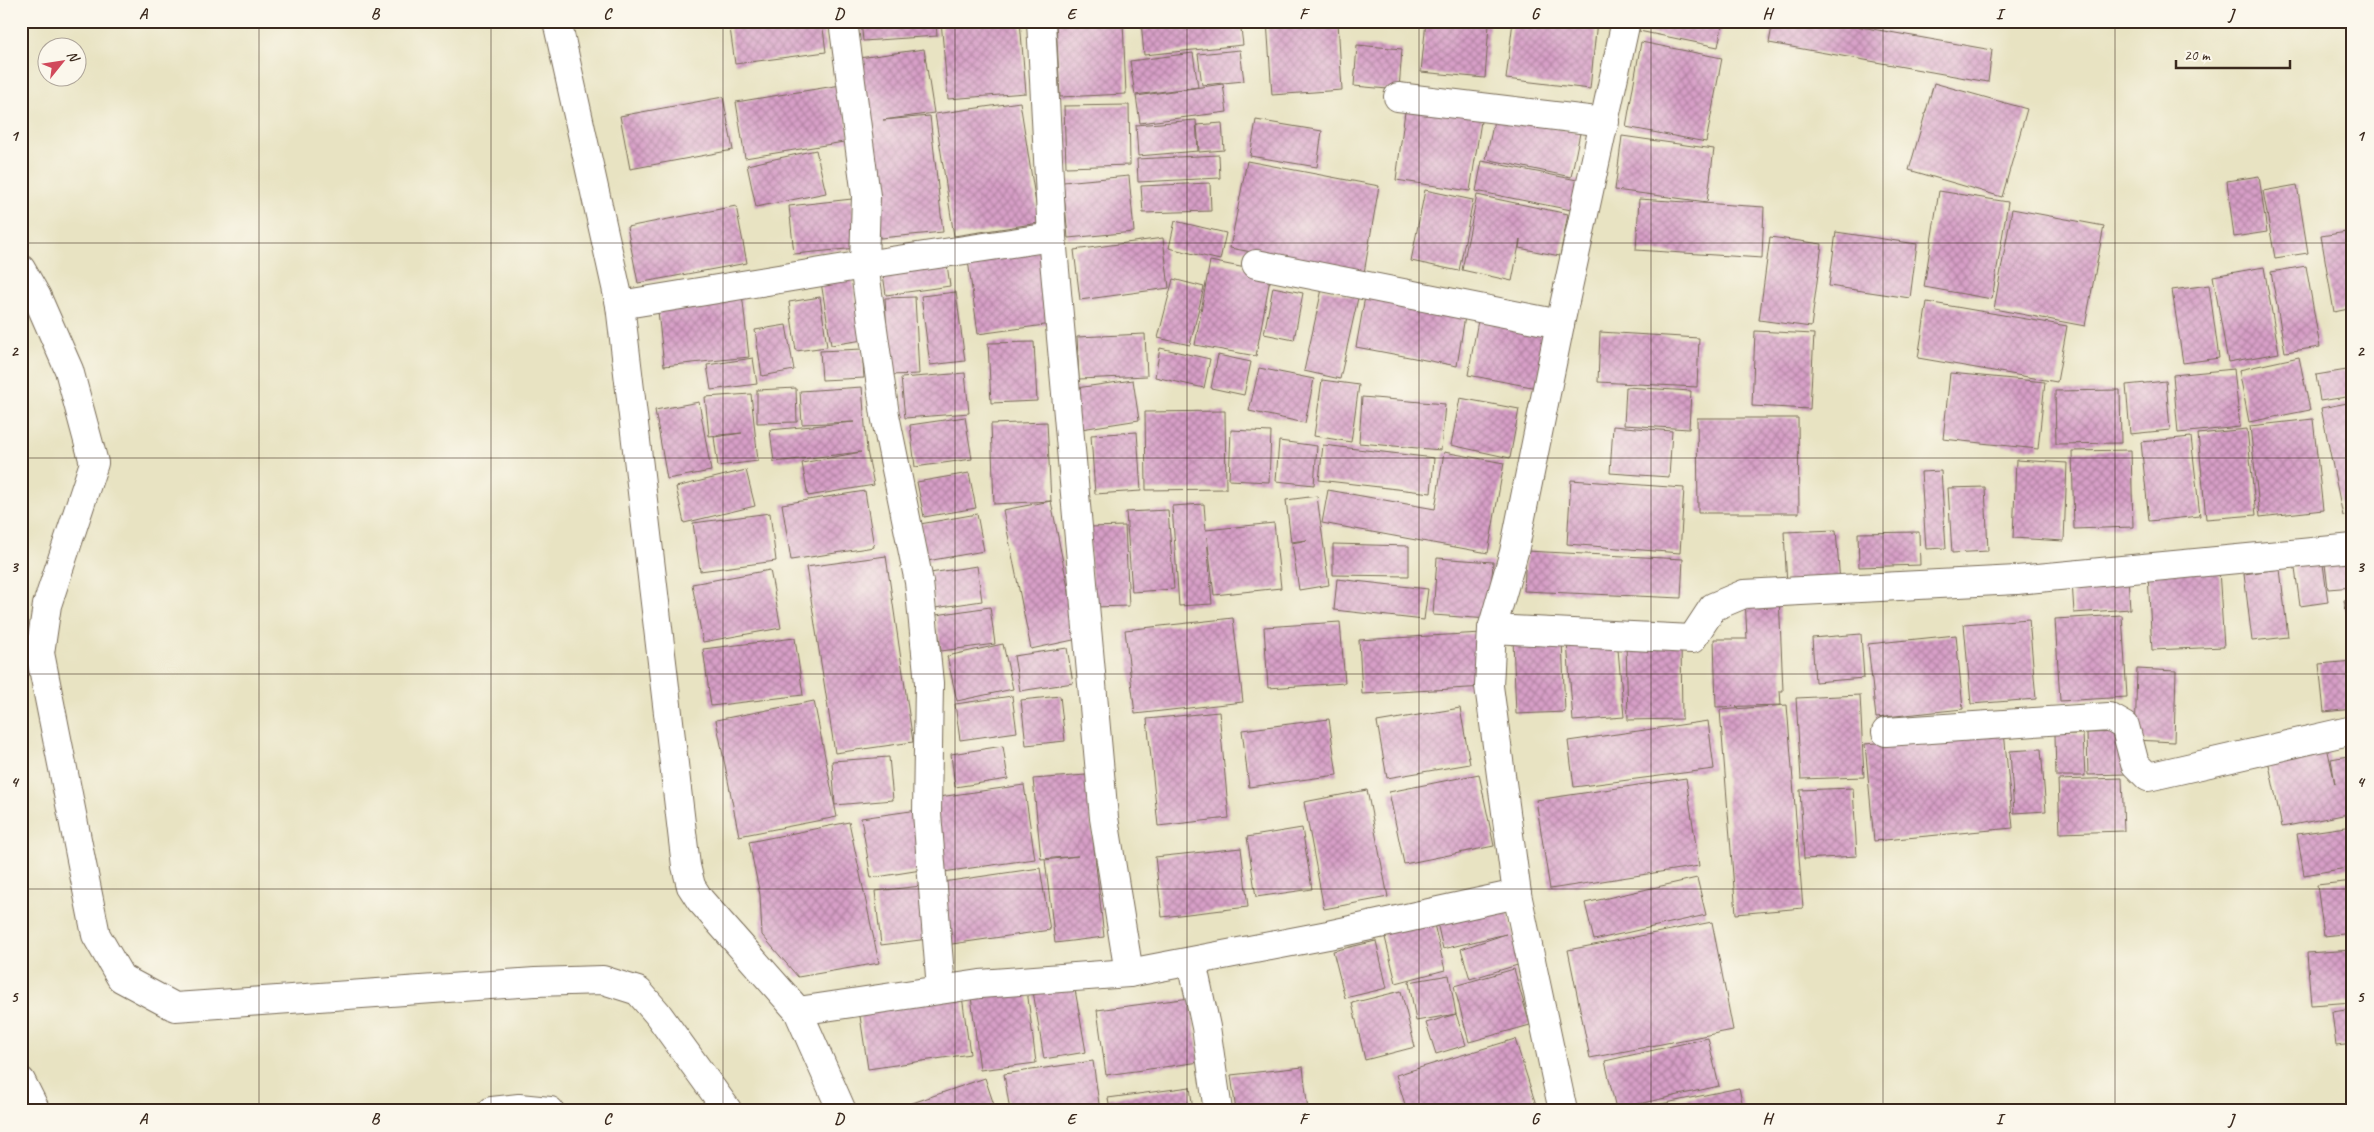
<svg xmlns="http://www.w3.org/2000/svg" width="2374" height="1132" viewBox="0 0 2374 1132" font-family="Caveat,sans-serif">
  <style>
    .building { fill: url(#building-cross-hatch) }
    .lines { fill: none; stroke-linecap: round; stroke-linejoin: round }
    .minor-casing { stroke: #786b57; stroke-width: 30 }
    .minor { stroke: #fff; stroke-width: 28 }
    .grid { fill: none; stroke: #3b2a1e; stroke-width: 1; stroke-opacity: 0.55 }
    .neatline { fill: none; stroke: #3b2a1e; stroke-width: 2 }
    .grid-label { font-size: 16px; text-anchor: middle; font-weight: bold; fill: #3b2a1e }
  </style>
  <defs>
    <pattern id="building-cross-hatch" width="8" height="8" patternUnits="userSpaceOnUse" patternTransform="scale(1.25)"><rect width="8" height="8" fill="#d79fc7"/><path d="M0 0l8 8M0 8l8-8" fill="none" stroke="#b082a1"/></pattern>
  </defs>
  <rect width="100%" height="100%" fill="#fbf7ec"/>
  <filter id="ink" filterUnits="userSpaceOnUse"><feTurbulence type="fractalNoise" baseFrequency=".02" numOctaves="2"/><feDisplacementMap in="SourceGraphic" scale="10" xChannelSelector="R" yChannelSelector="G"/><feConvolveMatrix kernelMatrix="1 2 1 2 8 2 1 2 1" color-interpolation-filters="sRGB"/></filter>
  <filter id="wash" filterUnits="userSpaceOnUse"><feTurbulence type="fractalNoise" baseFrequency=".0096" numOctaves="4" result="noise"/><feDisplacementMap in="SourceGraphic" scale="20" xChannelSelector="R" yChannelSelector="G"/><feGaussianBlur stdDeviation="1.12" result="paint"/><feColorMatrix in="noise" values="0 0 0 0 0 0 0 0 0 0 0 0 0 0 0 0 0 1.4 0 .05"/><feComposite in="paint" operator="in"/></filter>
  <g filter="url(#wash)">
    <rect width="100%" height="100%" fill="#e8e3c2"/>
    <g id="blocks">
      <!-- building -->
      <g class="building">
        <polygon points="729,21 822,21 826,52 735,64"/>
        <polygon points="861,21 936,21 937,36 863,41"/>
        <polygon points="941,21 1020,21 1026,93 948,99"/>
        <polygon points="1123,21 1126,94 1060,97 1056,22"/>
        <polygon points="1141,21 1240,21 1243,45 1144,55"/>
        <polygon points="1267,21 1338,21 1342,90 1272,95"/>
        <polygon points="1426,21 1489,25 1485,78 1421,72"/>
        <polygon points="1513,21 1597,21 1590,89 1506,79"/>
        <polygon points="1641,21 1723,21 1718,47 1639,31"/>
        <polygon points="1773,21 1827,21 1992,50 1988,82 1769,43"/>
        <polygon points="1641,42 1722,58 1706,142 1626,127"/>
        <polygon points="1357,45 1402,49 1399,90 1354,86"/>
        <polygon points="924,49 934,113 883,120 930,116 943,232 880,238 859,58"/>
        <polygon points="1240,50 1244,81 1202,85 1198,54"/>
        <polygon points="1193,53 1198,87 1135,95 1130,61"/>
        <polygon points="1934,83 2027,109 2002,197 1909,170"/>
        <polygon points="1223,84 1227,112 1140,123 1136,96"/>
        <polygon points="841,85 850,141 745,158 736,102"/>
        <polygon points="723,97 733,150 630,169 620,116"/>
        <polygon points="1020,102 1039,223 954,236 935,114"/>
        <polygon points="1406,104 1482,115 1470,191 1396,180"/>
        <polygon points="1129,105 1130,165 1066,167 1064,106"/>
        <polygon points="1495,115 1580,133 1571,177 1486,159"/>
        <polygon points="1196,120 1198,151 1138,156 1136,125"/>
        <polygon points="1256,120 1322,131 1317,167 1250,156"/>
        <polygon points="1222,123 1224,150 1199,152 1197,125"/>
        <polygon points="1622,136 1714,149 1707,202 1615,190"/>
        <polygon points="816,150 826,193 756,207 747,165"/>
        <polygon points="1219,155 1220,178 1138,182 1137,159"/>
        <polygon points="1247,161 1379,186 1364,273 1230,248"/>
        <polygon points="1482,161 1582,181 1576,211 1476,191"/>
        <polygon points="1129,176 1134,232 1068,238 1063,182"/>
        <polygon points="2259,176 2267,232 2234,237 2227,181"/>
        <polygon points="1210,183 1211,211 1143,213 1141,186"/>
        <polygon points="2297,185 2308,253 2275,258 2263,191"/>
        <polygon points="1425,190 1473,200 1459,271 1411,261"/>
        <polygon points="1939,191 2008,202 1992,299 1924,287"/>
        <polygon points="1477,195 1568,214 1560,256 1519,248 1520,240 1512,281 1462,270"/>
        <polygon points="852,199 857,248 794,254 789,206"/>
        <polygon points="1639,199 1764,207 1762,258 1636,250"/>
        <polygon points="736,206 747,263 638,283 627,227"/>
        <polygon points="2012,209 2104,226 2085,326 1994,309"/>
        <polygon points="1175,221 1226,233 1220,260 1169,248"/>
        <polygon points="2353,231 2353,308 2334,312 2321,236"/>
        <polygon points="1836,232 1917,244 1910,298 1829,286"/>
        <polygon points="1770,237 1822,244 1811,327 1759,320"/>
        <polygon points="1163,238 1169,288 1080,300 1074,250"/>
        <polygon points="1042,250 1052,324 978,334 968,260"/>
        <polygon points="946,257 950,286 886,295 882,267"/>
        <polygon points="1210,261 1271,273 1256,356 1195,345"/>
        <polygon points="2306,266 2320,347 2285,352 2271,272"/>
        <polygon points="2264,267 2279,353 2228,362 2213,276"/>
        <polygon points="852,277 863,340 831,345 821,282"/>
        <polygon points="1173,279 1204,287 1190,345 1158,338"/>
        <polygon points="2209,285 2219,358 2183,363 2172,290"/>
        <polygon points="1273,287 1303,293 1294,340 1264,334"/>
        <polygon points="1322,289 1358,298 1340,379 1304,371"/>
        <polygon points="1366,291 1466,310 1457,366 1356,347"/>
        <polygon points="956,292 965,361 930,365 921,296"/>
        <polygon points="742,293 749,357 664,366 657,302"/>
        <polygon points="820,297 827,347 796,351 789,302"/>
        <polygon points="915,297 919,374 889,375 885,298"/>
        <polygon points="1927,302 2067,326 2057,382 1918,358"/>
        <polygon points="1479,315 1548,327 1537,388 1468,375"/>
        <polygon points="786,325 794,370 762,376 755,330"/>
        <polygon points="1755,331 1814,334 1810,409 1752,406"/>
        <polygon points="1600,332 1699,338 1697,387 1598,382"/>
        <polygon points="1145,334 1147,376 1079,379 1077,337"/>
        <polygon points="1034,342 1037,401 991,403 988,343"/>
        <polygon points="1160,348 1210,359 1204,388 1155,377"/>
        <polygon points="862,349 864,378 822,380 820,351"/>
        <polygon points="1218,355 1251,362 1244,395 1211,388"/>
        <polygon points="2299,357 2310,410 2249,422 2239,370"/>
        <polygon points="753,358 757,384 711,390 707,365"/>
        <polygon points="1259,368 1314,379 1305,423 1249,411"/>
        <polygon points="2234,369 2240,427 2178,433 2173,375"/>
        <polygon points="2353,369 2353,396 2320,401 2316,375"/>
        <polygon points="965,373 969,413 905,418 901,378"/>
        <polygon points="1950,373 2045,382 2038,449 1943,439"/>
        <polygon points="1133,380 1139,420 1075,430 1069,389"/>
        <polygon points="1322,380 1359,385 1351,442 1314,436"/>
        <polygon points="2166,381 2170,430 2130,434 2126,385"/>
        <polygon points="862,387 867,451 874,485 808,496 802,463 861,452 774,462 770,430 854,422 802,424 800,391"/>
        <polygon points="1626,387 1691,391 1689,429 1624,425"/>
        <polygon points="796,388 797,422 757,423 757,390"/>
        <polygon points="2120,390 2121,443 2056,444 2055,391"/>
        <polygon points="751,394 758,461 718,466 714,437 742,433 709,436 705,397"/>
        <polygon points="1362,397 1445,404 1441,450 1359,443"/>
        <polygon points="1460,398 1519,409 1510,458 1451,445"/>
        <polygon points="699,402 711,471 667,479 655,410"/>
        <polygon points="2353,402 2353,514 2343,516 2321,408"/>
        <polygon points="1225,411 1226,489 1146,490 1145,412"/>
        <polygon points="965,417 972,459 915,467 910,425"/>
        <polygon points="1697,418 1798,418 1799,513 1698,513"/>
        <polygon points="2313,419 2323,510 2260,517 2250,426"/>
        <polygon points="1047,422 1051,501 994,504 991,424"/>
        <polygon points="1613,426 1672,431 1669,477 1610,473"/>
        <polygon points="2247,429 2256,515 2206,519 2198,434"/>
        <polygon points="1231,430 1271,432 1269,482 1229,480"/>
        <polygon points="1137,432 1141,491 1095,494 1091,435"/>
        <polygon points="2191,437 2200,516 2149,521 2141,442"/>
        <polygon points="1279,441 1317,446 1314,485 1276,481"/>
        <polygon points="1323,445 1434,458 1431,493 1319,480"/>
        <polygon points="2131,450 2133,527 2074,529 2072,451"/>
        <polygon points="1444,452 1504,463 1488,553 1322,523 1328,490 1435,509"/>
        <polygon points="2016,460 2067,463 2064,541 2013,538"/>
        <polygon points="746,470 755,506 684,523 676,487"/>
        <polygon points="1941,471 1946,548 1926,549 1921,472"/>
        <polygon points="969,473 976,508 924,517 917,482"/>
        <polygon points="1571,480 1684,488 1680,553 1567,544"/>
        <polygon points="1985,487 1988,551 1952,553 1948,488"/>
        <polygon points="865,491 874,547 791,560 782,504"/>
        <polygon points="1317,496 1329,585 1299,590 1292,543 1307,540 1291,542 1286,500"/>
        <polygon points="1051,501 1078,639 1031,649 1003,510"/>
        <polygon points="1204,504 1206,530 1274,523 1281,588 1214,595 1207,537 1212,604 1179,606 1172,506"/>
        <polygon points="1168,510 1174,589 1132,592 1126,512"/>
        <polygon points="770,513 776,561 700,571 693,523"/>
        <polygon points="977,514 984,551 927,561 920,524"/>
        <polygon points="1125,526 1129,606 1093,607 1089,527"/>
        <polygon points="1836,530 1840,583 1787,586 1784,532"/>
        <polygon points="1919,532 1920,565 1859,567 1858,533"/>
        <polygon points="1333,544 1409,546 1409,576 1333,575"/>
        <polygon points="1526,551 1683,559 1681,598 1524,591"/>
        <polygon points="2353,553 2353,587 2328,589 2324,556"/>
        <polygon points="886,556 913,742 835,753 806,567"/>
        <polygon points="2322,557 2328,602 2300,606 2294,561"/>
        <polygon points="1437,558 1493,562 1489,619 1433,615"/>
        <polygon points="977,566 982,601 935,608 930,573"/>
        <polygon points="2280,569 2288,637 2252,641 2244,574"/>
        <polygon points="770,570 781,628 703,642 692,584"/>
        <polygon points="2219,570 2224,647 2152,650 2148,574"/>
        <polygon points="2128,577 2130,609 2074,613 2072,581"/>
        <polygon points="1337,579 1428,589 1424,620 1334,610"/>
        <polygon points="1779,595 1783,691 1780,691 1781,705 1716,707 1714,639 1747,639 1745,596"/>
        <polygon points="2353,599 2353,645 2352,645 2344,600"/>
        <polygon points="990,607 995,644 941,651 936,615"/>
        <polygon points="2122,615 2127,697 2060,701 2055,619"/>
        <polygon points="1233,618 1243,702 1135,714 1125,630"/>
        <polygon points="2029,619 2036,699 1971,704 1964,624"/>
        <polygon points="1340,622 1345,683 1268,688 1264,627"/>
        <polygon points="1482,633 1486,687 1362,694 1359,640"/>
        <polygon points="1861,634 1864,678 1815,682 1812,638"/>
        <polygon points="1956,635 1963,709 1876,718 1868,644"/>
        <polygon points="795,638 803,695 711,706 703,649"/>
        <polygon points="1617,638 1624,717 1573,721 1567,642"/>
        <polygon points="1562,639 1565,712 1516,714 1513,640"/>
        <polygon points="1681,642 1682,719 1628,720 1626,643"/>
        <polygon points="1003,644 1013,689 957,701 947,656"/>
        <polygon points="1067,648 1073,683 1020,691 1014,656"/>
        <polygon points="2353,661 2353,709 2324,712 2319,664"/>
        <polygon points="2137,669 2176,671 2174,742 2135,740"/>
        <polygon points="1860,695 1864,777 1801,779 1796,698"/>
        <polygon points="1012,696 1017,732 960,740 955,704"/>
        <polygon points="1060,696 1065,741 1026,745 1021,700"/>
        <polygon points="814,701 837,817 739,836 716,720"/>
        <polygon points="1787,705 1803,908 1736,914 1720,710"/>
        <polygon points="1460,708 1470,764 1387,778 1377,722"/>
        <polygon points="1219,712 1229,818 1158,826 1147,719"/>
        <polygon points="1329,719 1337,775 1249,787 1242,730"/>
        <polygon points="1708,721 1714,769 1574,787 1568,741"/>
        <polygon points="2004,731 2013,828 1874,841 1865,744"/>
        <polygon points="2123,732 2125,774 2088,775 2087,733"/>
        <polygon points="2055,734 2083,734 2085,776 2056,776"/>
        <polygon points="2326,742 2335,784 2331,759 2353,755 2353,813 2282,827 2267,755"/>
        <polygon points="1003,746 1008,779 955,787 951,754"/>
        <polygon points="2041,749 2046,811 2014,813 2010,751"/>
        <polygon points="889,757 893,800 835,805 832,761"/>
        <polygon points="1479,774 1494,846 1404,864 1389,792"/>
        <polygon points="1086,775 1104,937 1055,943 1045,860 1078,856 1041,859 1033,779"/>
        <polygon points="1686,778 1699,866 1550,889 1536,800"/>
        <polygon points="2122,778 2124,831 2060,833 2058,780"/>
        <polygon points="1024,785 1035,859 943,872 932,798"/>
        <polygon points="1853,788 1857,856 1804,859 1800,790"/>
        <polygon points="1367,790 1388,897 1324,909 1304,802"/>
        <polygon points="918,810 927,869 871,878 861,818"/>
        <polygon points="849,822 879,963 798,977 762,935 760,895 749,842"/>
        <polygon points="2353,826 2353,867 2304,875 2297,834"/>
        <polygon points="1302,828 1312,889 1256,897 1247,837"/>
        <polygon points="1241,848 1248,907 1162,917 1155,857"/>
        <polygon points="1040,868 1050,930 945,945 936,883"/>
        <polygon points="1697,878 1706,915 1594,940 1585,903"/>
        <polygon points="2353,881 2353,933 2324,936 2317,885"/>
        <polygon points="922,886 928,939 881,945 875,891"/>
        <polygon points="1504,902 1521,964 1470,979 1461,949 1506,934 1443,949 1436,918"/>
        <polygon points="1432,916 1445,970 1396,983 1383,929"/>
        <polygon points="1712,922 1733,1030 1590,1058 1568,950"/>
        <polygon points="1376,941 1387,988 1345,998 1333,951"/>
        <polygon points="2353,950 2353,1002 2311,1005 2307,953"/>
        <polygon points="1514,969 1530,1025 1469,1042 1454,986"/>
        <polygon points="1449,975 1456,1014 1416,1021 1409,982"/>
        <polygon points="1073,978 1086,1052 1044,1059 1032,985"/>
        <polygon points="1026,981 1036,1063 980,1070 970,988"/>
        <polygon points="961,989 970,1054 868,1069 858,1003"/>
        <polygon points="1401,991 1415,1047 1365,1060 1352,1003"/>
        <polygon points="1190,998 1200,1062 1106,1075 1097,1010"/>
        <polygon points="2353,1009 2353,1044 2336,1046 2332,1012"/>
        <polygon points="1456,1014 1466,1045 1436,1054 1426,1023"/>
        <polygon points="1708,1038 1719,1086 1616,1109 1605,1061"/>
        <polygon points="1515,1039 1538,1111 1407,1111 1396,1075"/>
        <polygon points="1093,1061 1100,1111 1010,1111 1004,1074"/>
        <polygon points="1303,1067 1308,1111 1236,1111 1231,1075"/>
        <polygon points="985,1078 996,1111 899,1111 898,1108"/>
        <polygon points="1190,1087 1193,1111 1110,1111 1108,1098"/>
        <polygon points="1739,1088 1744,1111 1632,1111 1632,1110"/>
      </g>
    </g>
  </g>
  <g filter="url(#ink)">
    <use href="#blocks" fill-opacity="0" stroke="#786b57" stroke-width="1"/>
    <g class="lines">
      <!-- minor casing -->
      <g class="minor-casing">
        <g id="minor">
          <polyline points="557,21 620,305 686,866 691,886 700,900 798,1011 842,1111"/>
          <polyline points="843,21 866,196 864,265 885,415 919,582 929,683 927,813 941,989"/>
          <polyline points="1041,21 1052,237 1104,818 1129,973"/>
          <polyline points="1398,97 1605,122"/>
          <polyline points="1256,264 1560,324"/>
          <polyline points="21,269 37,297 69,370 94,463 47,605 40,653 96,935 121,978 175,1007 535,982 603,980 638,991 657,1013 728,1111"/>
          <polyline points="620,305 864,265 1052,237"/>
          <polyline points="1492,629 1692,639 1713,607 1744,594 2017,580 2353,548"/>
          <polyline points="1886,732 2109,717 2125,726 2135,764 2148,777 2353,730"/>
          <polyline points="1192,962 1206,1027 1218,1111"/>
          <polyline points="798,1011 980,984 1129,973 1328,935 1517,894"/>
          <polyline points="21,1081 36,1111"/>
          <polyline points="492,1111 519,1108 550,1111"/>
          <polyline points="1563,1111 1517,894 1489,686 1492,629 1514,552 1560,324 1626,21"/>
        </g>
      </g>
      <!-- minor -->
      <use href="#minor" class="minor"/>
    </g>
  </g>
  <!-- grid -->
  <path class="grid" d="M259 21V1111M491 21V1111M723 21V1111M955 21V1111M1187 21V1111M1419 21V1111M1651 21V1111M1883 21V1111M2115 21V1111M21 243H2353M21 458H2353M21 674H2353M21 889H2353"/>
  <!-- margin -->
  <rect width="2374" height="1132" fill="none" stroke="#fbf7ec" stroke-width="55"/>
  <!-- north arrow -->
  <g transform="translate(62 62) rotate(60)"><circle r="24" fill="#fbf7ec" stroke="#aea59a"/>
  <path d="M0-4L9 19L0 12L-9 19Z" fill="#d1495b"/>
  <text y="-8" font-size="14" font-weight="bold" text-anchor="middle" fill="#3b2a1e">N</text>
  </g>
  <!-- scale -->
  <path d="M2176 60v8h114v-8" fill="none" stroke="#3b2a1e" stroke-width="2.5"/>
  <text x="2184" y="60" font-size="15" fill="#3b2a1e" stroke="#fbf7ec" stroke-width="4" paint-order="stroke">20 m</text>
  <rect x="28" y="28" width="2318" height="1076" class="neatline"/>
  <g class="grid-label">
    <text x="143" y="19">A</text>
    <text x="375" y="19">B</text>
    <text x="607" y="19">C</text>
    <text x="839" y="19">D</text>
    <text x="1071" y="19">E</text>
    <text x="1303" y="19">F</text>
    <text x="1535" y="19">G</text>
    <text x="1767" y="19">H</text>
    <text x="1999" y="19">I</text>
    <text x="2231" y="19">J</text>
    <text x="14" y="141">1</text>
    <text x="2360" y="141">1</text>
    <text x="14" y="356">2</text>
    <text x="2360" y="356">2</text>
    <text x="14" y="572">3</text>
    <text x="2360" y="572">3</text>
    <text x="14" y="787">4</text>
    <text x="2360" y="787">4</text>
    <text x="14" y="1002">5</text>
    <text x="2360" y="1002">5</text>
    <text x="143" y="1124">A</text>
    <text x="375" y="1124">B</text>
    <text x="607" y="1124">C</text>
    <text x="839" y="1124">D</text>
    <text x="1071" y="1124">E</text>
    <text x="1303" y="1124">F</text>
    <text x="1535" y="1124">G</text>
    <text x="1767" y="1124">H</text>
    <text x="1999" y="1124">I</text>
    <text x="2231" y="1124">J</text>
  </g>
</svg>
